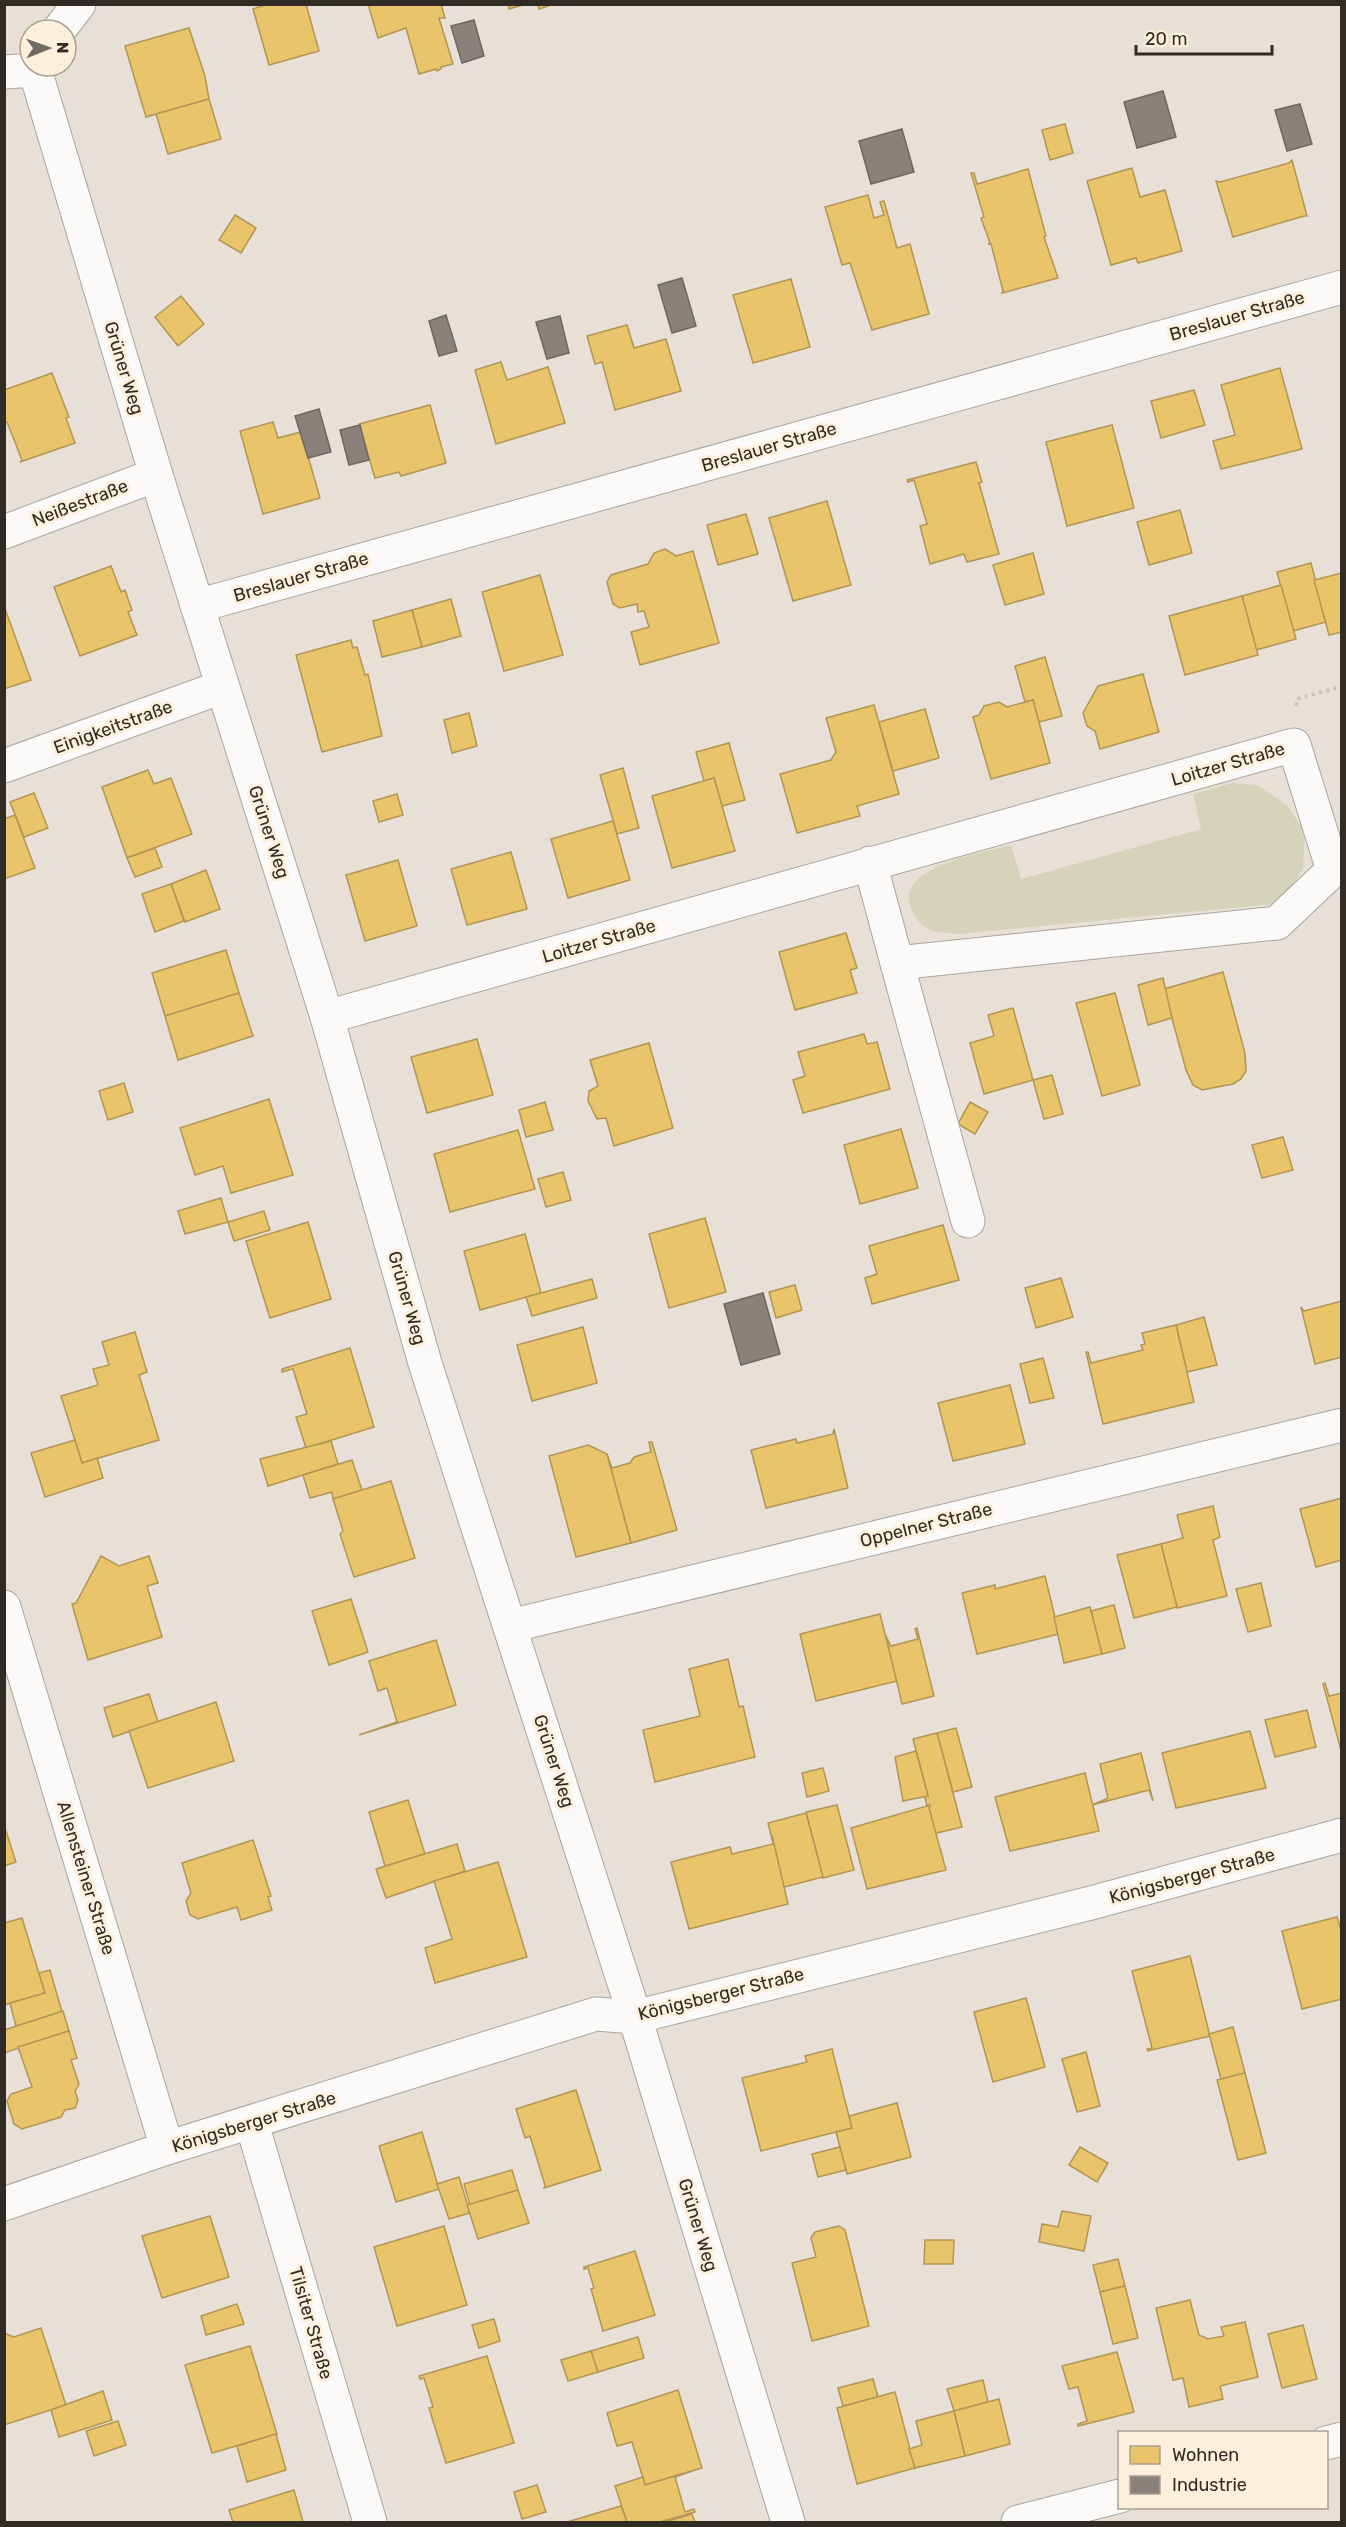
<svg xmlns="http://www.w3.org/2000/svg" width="1346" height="2527" viewBox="0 0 1346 2527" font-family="Rubik,sans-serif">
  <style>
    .green { fill: #d5d4ba }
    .homes { fill: #e9c46a; stroke: #b29655; stroke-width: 1.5 }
    .industry { fill: #8a817c; stroke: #6f6762; stroke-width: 1.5 }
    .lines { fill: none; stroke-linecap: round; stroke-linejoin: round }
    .street-casing { stroke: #aaa59d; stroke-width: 35 }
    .path { stroke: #c6c4c1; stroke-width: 4; stroke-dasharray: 3 4.5; stroke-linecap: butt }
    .street { stroke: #fcfaf9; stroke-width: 33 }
    .labels { text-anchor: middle; stroke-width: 6; stroke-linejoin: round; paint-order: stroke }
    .street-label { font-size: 18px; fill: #302b24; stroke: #fcefdc }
  </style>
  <rect width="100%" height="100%" fill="#e8e0d6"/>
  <!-- green -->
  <path class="green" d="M1232 783 1257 785 1287 805 1305 832 1303 868 1290 892 1274 904 959 934C937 932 923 933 912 911 890 867 984 852 1011 845L1021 879 1201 829 1193 794Z"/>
  <!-- homes -->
  <g class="homes">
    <polygon points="267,4 306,4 319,51 269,65 253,9"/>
    <polygon points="368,4 441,4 445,18 439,18 453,64 441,67 441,69 437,71 436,69 419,74 406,28 378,38"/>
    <polygon points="508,4 526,4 509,9"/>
    <polygon points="538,4 554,4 539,9"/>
    <polygon points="189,28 205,76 209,99 146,117 125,46"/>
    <polygon points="209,99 221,139 168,154 156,114"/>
    <polygon points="1065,124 1073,153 1050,160 1042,130"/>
    <polygon points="1292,160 1307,216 1304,216 1233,237 1216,181 1220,182 1289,163"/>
    <polygon points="1132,168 1140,197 1165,190 1182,251 1138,263 1136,258 1111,265 1087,181"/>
    <polygon points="1028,169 1046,236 1044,237 1058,278 1002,293 1003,291 991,244 988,244 990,243 981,218 984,217 971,173 974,173 977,184"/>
    <polygon points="868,195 874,218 884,215 880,202 884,201 897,248 910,244 929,314 872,330 850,263 842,265 825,207"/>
    <polygon points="235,215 256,228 241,253 219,240"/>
    <polygon points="791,279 810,347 753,363 733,295"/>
    <polygon points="181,296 204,324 178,346 155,317"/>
    <polygon points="627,325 634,348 666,339 681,391 615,410 602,362 595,364 587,336"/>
    <polygon points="501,362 507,380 548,367 565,423 496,444 475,370"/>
    <polygon points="1280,368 1302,449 1221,469 1213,441 1235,435 1221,385"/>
    <polygon points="52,373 69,417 66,418 75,443 20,462 22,460 7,422 4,421 4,390"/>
    <polygon points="1194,390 1205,425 1161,438 1151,401"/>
    <polygon points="430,405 446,463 401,476 399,472 375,478 359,424"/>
    <polygon points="273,422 278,438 301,432 320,498 263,514 240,431"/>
    <polygon points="1112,425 1134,508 1067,526 1046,442"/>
    <polygon points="976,462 982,482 979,483 999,554 967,562 964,554 930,564 920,526 927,524 914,480 908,482 907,480"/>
    <polygon points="827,501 851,585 793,601 769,518"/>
    <polygon points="1180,510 1192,553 1149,565 1137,522"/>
    <polygon points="746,514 758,554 718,565 707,525"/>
    <polygon points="665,549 676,556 693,551 719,643 640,665 631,632 649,627 644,611 638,612 637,604 620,608 613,604 607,582 611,575 648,564 654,553"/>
    <polygon points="1033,553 1044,594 1005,605 993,565"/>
    <polygon points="1311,563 1326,622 1293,631 1277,572"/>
    <polygon points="111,566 121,592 125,590 132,610 128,612 137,635 80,656 54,587"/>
    <polygon points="1342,573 1342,632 1329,635 1314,580"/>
    <polygon points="540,575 563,655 504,671 482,592"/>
    <polygon points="1281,585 1296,639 1256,650 1242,596"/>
    <polygon points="1242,596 1258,655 1185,675 1169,616"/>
    <polygon points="451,599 461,636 422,647 412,610"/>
    <polygon points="4,606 31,680 4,689"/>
    <polygon points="412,610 422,647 382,657 373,621"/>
    <polygon points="351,640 353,648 357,647 365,675 368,674 382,736 322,752 296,655"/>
    <polygon points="1045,657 1062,716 1039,722 1033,700 1025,702 1015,666"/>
    <polygon points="1143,674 1159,732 1100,749 1095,731 1087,726 1083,713 1098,686"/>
    <polygon points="1033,700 1050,763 991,779 973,717 979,715 984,706 999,702 1007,707"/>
    <polygon points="874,705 899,794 857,806 860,816 797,833 780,774 831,760 836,752 826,718"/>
    <polygon points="925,709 939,758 893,771 879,722"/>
    <polygon points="469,713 477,746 452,753 444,720"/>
    <polygon points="729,743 745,800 722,806 714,778 704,781 696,752"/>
    <polygon points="623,768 639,828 617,834 600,775"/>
    <polygon points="148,770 154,784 171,778 192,834 127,858 102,787"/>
    <polygon points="714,778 735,851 672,868 652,796"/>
    <polygon points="34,793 48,828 24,837 10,802"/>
    <polygon points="397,794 403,815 379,822 373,801"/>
    <polygon points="15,815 35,868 4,879 4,819"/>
    <polygon points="613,821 630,880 568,898 551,839"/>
    <polygon points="155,848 162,867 135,877 127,858"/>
    <polygon points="511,852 527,909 467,925 451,869"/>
    <polygon points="398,860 417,926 365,941 346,875"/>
    <polygon points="206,870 220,909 185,922 171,884"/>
    <polygon points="171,884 184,921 155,932 142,894"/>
    <polygon points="846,933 857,968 850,970 857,993 795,1010 779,952"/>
    <polygon points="226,950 239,993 165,1016 152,973"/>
    <polygon points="1223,972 1245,1053 1246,1071 1241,1079 1233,1084 1202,1090 1193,1085 1186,1070 1164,989"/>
    <polygon points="1163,978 1172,1018 1148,1025 1138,985"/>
    <polygon points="239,993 253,1036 178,1060 165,1016"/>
    <polygon points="1115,993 1140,1085 1102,1096 1076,1003"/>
    <polygon points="1013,1008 1033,1080 984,1094 970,1043 994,1036 988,1015"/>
    <polygon points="864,1034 867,1044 877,1042 890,1089 803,1113 793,1080 805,1076 798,1052"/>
    <polygon points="477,1039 493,1095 427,1113 411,1057"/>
    <polygon points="649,1043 673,1128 614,1146 606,1118 597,1119 588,1101 589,1091 598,1086 590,1060"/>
    <polygon points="1052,1075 1063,1114 1044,1119 1033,1080"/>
    <polygon points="124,1083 133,1112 108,1120 99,1091"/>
    <polygon points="269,1099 293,1175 231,1193 223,1166 195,1175 180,1128"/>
    <polygon points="545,1102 553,1130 526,1137 519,1110"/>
    <polygon points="970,1102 988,1112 975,1134 958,1124"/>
    <polygon points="901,1129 918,1188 860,1204 844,1145"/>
    <polygon points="518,1130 535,1189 450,1212 434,1154"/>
    <polygon points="1283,1137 1293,1170 1262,1178 1252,1145"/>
    <polygon points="563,1172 571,1200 546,1207 538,1179"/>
    <polygon points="221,1198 228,1222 185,1234 178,1211"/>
    <polygon points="264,1211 270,1230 234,1241 228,1222"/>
    <polygon points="705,1218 726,1292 669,1308 649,1234"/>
    <polygon points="308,1222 331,1299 270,1318 246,1241"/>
    <polygon points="943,1225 959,1280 872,1304 865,1278 877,1274 869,1246"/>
    <polygon points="525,1234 541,1293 480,1310 464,1251"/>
    <polygon points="1061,1278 1073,1317 1036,1328 1025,1288"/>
    <polygon points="592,1279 597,1298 532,1316 526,1297"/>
    <polygon points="795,1285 802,1310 776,1318 769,1292"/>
    <polygon points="1342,1301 1342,1357 1315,1364 1301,1307 1304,1311"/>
    <polygon points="1204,1317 1217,1365 1187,1372 1176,1325"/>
    <polygon points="1176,1325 1194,1402 1103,1424 1086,1352 1088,1352 1091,1363 1143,1350 1141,1345 1145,1344 1142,1333"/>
    <polygon points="583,1327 597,1383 532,1401 517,1345"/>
    <polygon points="135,1332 147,1372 139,1375 159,1440 82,1463 61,1396 98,1385 93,1369 109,1365 102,1342"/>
    <polygon points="350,1348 374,1427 306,1448 296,1417 307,1414 293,1369 282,1372 282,1369"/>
    <polygon points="1043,1358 1054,1398 1030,1403 1020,1364"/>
    <polygon points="1010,1385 1025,1444 953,1461 938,1403"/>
    <polygon points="834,1429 848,1488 766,1508 751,1450 796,1439 797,1443 833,1434"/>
    <polygon points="75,1440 82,1463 97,1458 103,1478 45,1497 31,1453"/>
    <polygon points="331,1441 338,1464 268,1486 260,1459"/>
    <polygon points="649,1442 652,1442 677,1530 631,1543 607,1454 612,1468 630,1463 634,1457 651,1452"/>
    <polygon points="588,1445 607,1454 631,1543 576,1557 549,1456"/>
    <polygon points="352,1460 362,1490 333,1499 332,1492 310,1498 303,1475"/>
    <polygon points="391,1481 415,1558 354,1577 340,1534 343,1531 333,1499"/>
    <polygon points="1342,1498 1342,1560 1316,1567 1300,1509"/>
    <polygon points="1213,1506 1220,1537 1213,1540 1227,1596 1177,1608 1161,1544 1183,1538 1177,1515"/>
    <polygon points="1161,1544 1177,1607 1134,1618 1117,1555"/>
    <polygon points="101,1556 119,1566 149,1556 158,1583 147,1586 162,1637 88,1660 72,1604 76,1603"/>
    <polygon points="1045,1576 1059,1634 977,1654 962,1593 995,1585 995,1589"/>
    <polygon points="1261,1583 1271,1626 1248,1632 1236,1589"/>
    <polygon points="351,1599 368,1652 329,1665 312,1611"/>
    <polygon points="1114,1605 1125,1648 1102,1654 1091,1611"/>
    <polygon points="1090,1607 1102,1654 1064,1663 1054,1617"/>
    <polygon points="880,1614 897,1681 816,1701 800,1634"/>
    <polygon points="917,1628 934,1696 902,1704 886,1636 891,1646 918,1639 915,1629"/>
    <polygon points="436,1640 456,1705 359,1735 397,1722 387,1688 378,1691 369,1661"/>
    <polygon points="728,1659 739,1707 743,1706 755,1757 655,1782 643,1730 700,1716 689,1669"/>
    <polygon points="1325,1683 1329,1696 1342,1693 1342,1754 1323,1684"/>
    <polygon points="149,1694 158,1722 113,1737 104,1708"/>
    <polygon points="216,1702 234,1761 148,1788 129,1731"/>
    <polygon points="1307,1710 1316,1747 1275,1757 1265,1720"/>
    <polygon points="956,1728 972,1787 953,1792 937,1733"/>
    <polygon points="1250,1731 1266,1788 1176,1808 1162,1753"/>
    <polygon points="937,1733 962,1827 937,1833 935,1833 929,1808 930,1805 927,1806 925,1797 928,1796 913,1739"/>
    <polygon points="916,1751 928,1796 903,1801 895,1757"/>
    <polygon points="1141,1753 1153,1801 1149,1790 1092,1805 1108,1798 1100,1764"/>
    <polygon points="823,1768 829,1791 807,1797 802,1773"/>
    <polygon points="1085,1773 1099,1831 1010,1851 995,1797"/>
    <polygon points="408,1800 425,1854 385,1866 369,1812"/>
    <polygon points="837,1805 854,1870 823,1878 806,1812"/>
    <polygon points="930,1805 929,1808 946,1870 867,1889 851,1828"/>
    <polygon points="806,1813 823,1877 784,1887 768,1823"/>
    <polygon points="4,1825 16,1862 4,1866"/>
    <polygon points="772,1835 788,1904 689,1929 671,1862 730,1847 732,1854 773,1844"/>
    <polygon points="253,1840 271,1896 268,1897 272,1910 241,1920 237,1907 198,1919 190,1915 186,1901 191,1893 182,1863"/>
    <polygon points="457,1844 465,1871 386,1898 376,1869"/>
    <polygon points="498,1862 527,1957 435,1983 425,1948 452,1939 434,1881"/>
    <polygon points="1337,1917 1342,1933 1342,1999 1302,2009 1282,1931"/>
    <polygon points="22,1918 45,1993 4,2005 4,1923"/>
    <polygon points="1190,1956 1210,2036 1148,2051 1147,2049 1152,2048 1132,1971"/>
    <polygon points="50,1970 62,2012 16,2026 10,2003 45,1993 39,1973"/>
    <polygon points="1026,1998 1045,2067 993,2082 974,2012"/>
    <polygon points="63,2011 69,2031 4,2053 4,2030"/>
    <polygon points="1233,2027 1245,2073 1221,2079 1209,2034"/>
    <polygon points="69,2031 77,2058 71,2060 79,2084 75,2091 78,2100 75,2108 65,2110 61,2117 22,2129 14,2124 7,2101 11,2094 32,2087 18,2047"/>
    <polygon points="832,2049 852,2128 761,2151 742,2078 807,2062 805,2056"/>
    <polygon points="1086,2052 1100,2106 1077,2112 1062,2059"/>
    <polygon points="1245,2073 1266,2153 1238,2160 1217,2080"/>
    <polygon points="576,2090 601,2170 544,2188 545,2185 530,2136 525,2138 516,2109"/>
    <polygon points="897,2103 911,2157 847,2174 836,2132 852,2128 849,2116"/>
    <polygon points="422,2132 439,2189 396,2202 379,2146"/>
    <polygon points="840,2147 846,2170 818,2177 812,2154"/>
    <polygon points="1080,2147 1108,2163 1097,2182 1069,2165"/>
    <polygon points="512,2170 518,2190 470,2205 464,2184"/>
    <polygon points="459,2177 470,2213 449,2219 437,2184"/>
    <polygon points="518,2190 529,2223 478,2239 467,2205"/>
    <polygon points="1062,2211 1091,2216 1084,2251 1039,2242 1042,2224 1058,2227"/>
    <polygon points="210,2216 229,2277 162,2298 142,2236"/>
    <polygon points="444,2226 467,2305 397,2326 374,2247"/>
    <polygon points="839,2226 845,2230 869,2326 812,2341 792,2263 816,2257 811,2238 815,2232"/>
    <polygon points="925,2240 954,2240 953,2264 924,2264"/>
    <polygon points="635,2251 655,2315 603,2331 591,2289 594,2288 588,2268 584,2269 584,2267"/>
    <polygon points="1118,2259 1125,2286 1100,2292 1093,2265"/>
    <polygon points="1125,2286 1138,2338 1113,2344 1100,2292"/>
    <polygon points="1190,2300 1199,2335 1208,2339 1224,2336 1221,2327 1245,2322 1258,2377 1220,2386 1223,2399 1189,2407 1183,2378 1173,2380 1156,2308"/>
    <polygon points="237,2304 244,2324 206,2335 201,2316"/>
    <polygon points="494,2319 500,2341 479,2348 472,2325"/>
    <polygon points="1303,2325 1317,2379 1282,2388 1268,2334"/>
    <polygon points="41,2328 66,2405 4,2425 4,2333 14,2337"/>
    <polygon points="638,2337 644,2358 598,2372 591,2351"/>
    <polygon points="250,2346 277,2434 212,2453 185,2365"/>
    <polygon points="591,2351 598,2372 568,2381 561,2360"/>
    <polygon points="1117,2352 1134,2412 1078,2426 1078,2424 1087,2421 1078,2387 1069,2389 1062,2366"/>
    <polygon points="487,2356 514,2443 446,2463 429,2408 433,2407 424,2378 420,2379 419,2376"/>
    <polygon points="873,2379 878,2397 843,2406 838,2388"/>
    <polygon points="983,2380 988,2402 954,2411 947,2389"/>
    <polygon points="678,2390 702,2468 645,2485 632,2442 617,2446 607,2413"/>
    <polygon points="103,2391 112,2420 59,2437 51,2410"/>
    <polygon points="895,2392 915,2468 857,2484 837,2408"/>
    <polygon points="999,2399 1010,2444 965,2456 954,2411"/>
    <polygon points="954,2411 965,2456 915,2468 909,2449 922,2445 916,2421"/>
    <polygon points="118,2421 126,2445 94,2456 86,2431"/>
    <polygon points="276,2434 286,2470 247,2482 237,2446"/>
    <polygon points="692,2471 675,2477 685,2512 694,2509 695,2512 660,2522 627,2522 615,2486 643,2477 645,2485"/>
    <polygon points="537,2485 546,2512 522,2519 514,2492"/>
    <polygon points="294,2490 303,2522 233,2522 229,2510"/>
    <polygon points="621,2506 627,2522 567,2522"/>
    <polygon points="692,2514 695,2522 665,2522"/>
  </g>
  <!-- industry -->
  <g class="industry">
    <polygon points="474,20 484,56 462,63 451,26"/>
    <polygon points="1163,91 1176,137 1137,148 1124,102"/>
    <polygon points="1300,104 1312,144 1287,151 1275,110"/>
    <polygon points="902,129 914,172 871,184 859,141"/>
    <polygon points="682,278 696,326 672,333 658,285"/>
    <polygon points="446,315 457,351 439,356 429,321"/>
    <polygon points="560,316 569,353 547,359 536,322"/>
    <polygon points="319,409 331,452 308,458 295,416"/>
    <polygon points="360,425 369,460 349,465 340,430"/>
    <polygon points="763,1293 780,1354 741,1365 724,1304"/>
  </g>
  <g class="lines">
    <!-- street casing -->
    <g class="street-casing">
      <g id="street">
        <polyline points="59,30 79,4"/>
        <polyline points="35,70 156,475 327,1017 425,1363 635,2017 788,2522"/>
        <polyline points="4,72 35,70"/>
        <polyline points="4,532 156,475"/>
        <polyline points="197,606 1342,287"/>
        <polyline points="4,766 222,687"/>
        <polyline points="897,963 968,1221"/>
        <polyline points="327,1017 1294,745 1333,870 1277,923 897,963 870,863"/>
        <polyline points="4,1607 167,2148"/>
        <polyline points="510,1626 1342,1425"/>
        <polyline points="252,2124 370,2522"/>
        <polyline points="4,2204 167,2148 596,2014 635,2017 1091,1903 1342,1835"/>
        <polyline points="1326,2443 1342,2439"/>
        <polyline points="1018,2522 1120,2496"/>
      </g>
    </g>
    <!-- path -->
    <polyline class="path" points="1296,706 1297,699 1342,686"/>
    <!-- street -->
    <use href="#street" class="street"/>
  </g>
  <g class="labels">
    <!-- street labels -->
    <g class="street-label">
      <text transform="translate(1237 316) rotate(-16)" y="6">Breslauer Straße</text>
      <text transform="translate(124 368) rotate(73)" y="6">Grüner Weg</text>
      <text transform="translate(769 447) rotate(-16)" y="6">Breslauer Straße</text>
      <text transform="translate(80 503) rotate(-21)" y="6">Neißestraße</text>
      <text transform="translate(301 577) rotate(-16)" y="6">Breslauer Straße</text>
      <text transform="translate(113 727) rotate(-20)" y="6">Einigkeitstraße</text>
      <text transform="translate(1228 764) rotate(-16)" y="6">Loitzer Straße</text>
      <text transform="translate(269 832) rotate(72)" y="6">Grüner Weg</text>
      <text transform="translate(599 941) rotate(-16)" y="6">Loitzer Straße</text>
      <text transform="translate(407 1298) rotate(74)" y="6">Grüner Weg</text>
      <text transform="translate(926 1525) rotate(-14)" y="6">Oppelner Straße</text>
      <text transform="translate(554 1761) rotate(72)" y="6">Grüner Weg</text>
      <text transform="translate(1192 1876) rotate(-15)" y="6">Königsberger Straße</text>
      <text transform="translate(86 1878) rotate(73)" y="6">Allensteiner Straße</text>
      <text transform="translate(721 1994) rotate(-14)" y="6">Königsberger Straße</text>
      <text transform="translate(254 2122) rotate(-17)" y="6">Königsberger Straße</text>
      <text transform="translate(698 2225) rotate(73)" y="6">Grüner Weg</text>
      <text transform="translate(311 2323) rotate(74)" y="6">Tilsiter Straße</text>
    </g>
  </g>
  <!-- border -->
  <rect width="1346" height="2527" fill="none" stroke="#302b24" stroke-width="12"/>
  <!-- legend -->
  <rect x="1118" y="2431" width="210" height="78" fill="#fcefdc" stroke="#aaa192" stroke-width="1.5"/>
  <rect x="1130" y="2446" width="30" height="18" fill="#e9c46a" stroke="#aaa192" stroke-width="1.5"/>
  <text x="1172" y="2461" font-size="18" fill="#302b24">Wohnen</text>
  <rect x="1130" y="2476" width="30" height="18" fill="#8a817c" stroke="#aaa192" stroke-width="1.5"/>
  <text x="1172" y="2491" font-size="18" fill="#302b24">Industrie</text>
  <!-- north arrow -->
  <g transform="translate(48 48) rotate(89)"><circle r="28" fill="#fcefdc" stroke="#aaa192" stroke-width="1.5"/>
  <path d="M0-4.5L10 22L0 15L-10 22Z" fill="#706a62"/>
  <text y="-9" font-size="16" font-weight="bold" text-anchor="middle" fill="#302b24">N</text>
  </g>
  <!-- scale -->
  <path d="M1136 45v9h136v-9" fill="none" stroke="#302b24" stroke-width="3"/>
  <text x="1145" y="45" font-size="18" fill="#302b24" stroke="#fcefdc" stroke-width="4.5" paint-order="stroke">20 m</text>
</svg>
